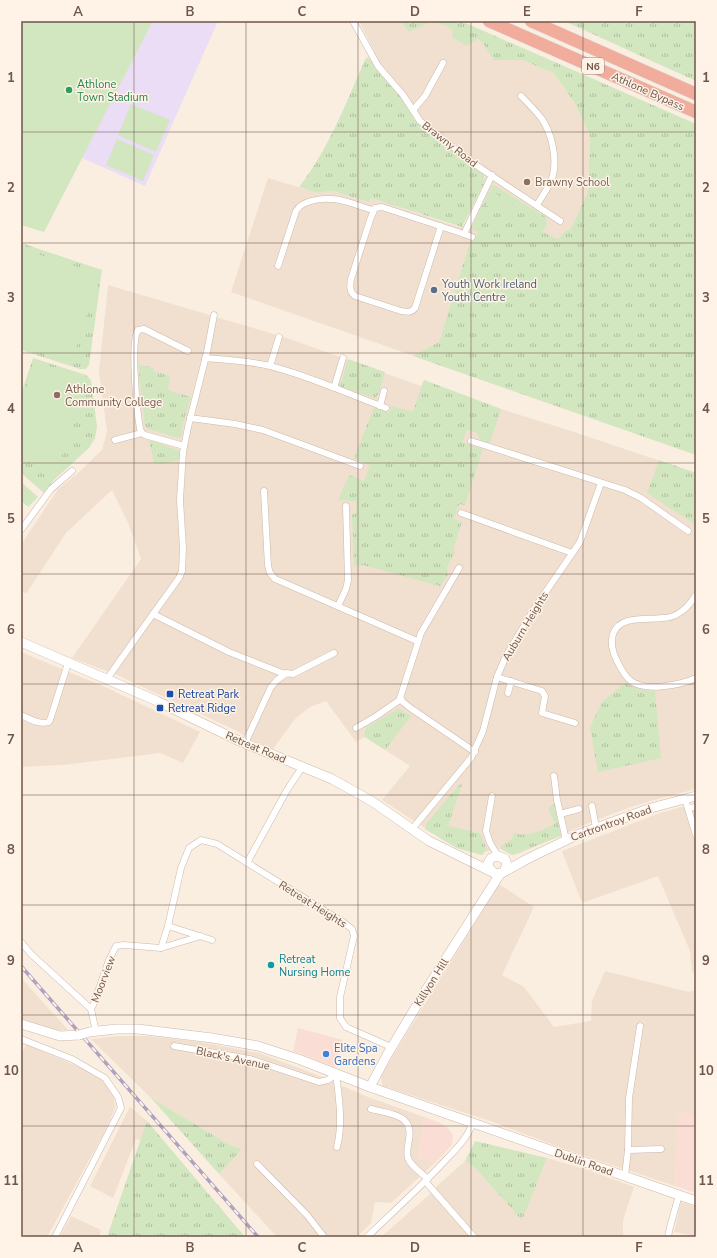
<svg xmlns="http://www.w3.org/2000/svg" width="717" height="1258" viewBox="0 0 717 1258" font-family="'Nunito Sans',sans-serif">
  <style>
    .residential { fill: #f1e0cf }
    .commercial { fill: #faddd4 }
    .education { fill: #ebddf6 }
    .grass { fill: url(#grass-tufts) }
    .park { fill: #d2e6c0 }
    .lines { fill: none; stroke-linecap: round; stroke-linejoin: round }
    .street-casing { stroke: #ccb8ab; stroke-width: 7 }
    .secondary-casing { stroke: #cfb7a9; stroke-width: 10 }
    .highway-casing { stroke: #d7cfcc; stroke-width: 13 }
    .street { stroke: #fff; stroke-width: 6 }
    .secondary { stroke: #fff; stroke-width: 9 }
    .highway { stroke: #f1ac9b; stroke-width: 12 }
    .rail-casing { stroke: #b0a1c1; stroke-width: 3.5 }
    .rail { stroke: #fef3e6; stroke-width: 2; stroke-dasharray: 6; stroke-linecap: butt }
    .secondary-bridge-casing { stroke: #cfb7a9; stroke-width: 10; stroke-linecap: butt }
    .secondary-bridge { stroke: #fff; stroke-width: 9 }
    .grid { fill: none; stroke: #6f554a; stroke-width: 1; stroke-opacity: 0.55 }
    .leisure-dot { fill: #2e9e5b; stroke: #fef3e6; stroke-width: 1.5 }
    .education-dot { fill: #8d6e63; stroke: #fef3e6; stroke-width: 1.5 }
    .service-dot { fill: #5c6f8a; stroke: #fef3e6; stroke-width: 1.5 }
    .transit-dot { fill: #1a4fb4; stroke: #fef3e6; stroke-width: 1.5 }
    .culture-dot { fill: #0f9aa8; stroke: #fef3e6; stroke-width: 1.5 }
    .shop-dot { fill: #3f7fe0; stroke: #fef3e6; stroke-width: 1.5 }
    .labels { text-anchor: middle; stroke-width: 3; stroke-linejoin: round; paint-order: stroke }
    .shield { fill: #fef3e6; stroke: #9a8479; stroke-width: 1 }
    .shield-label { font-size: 10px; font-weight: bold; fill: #6f554a }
    .leisure-label { font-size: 11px; fill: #27864d; stroke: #fef3e6; text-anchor: start }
    .street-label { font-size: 11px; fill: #6f554a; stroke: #fef3e6 }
    .education-label { font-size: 11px; fill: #785e54; stroke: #fef3e6; text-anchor: start }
    .service-label { font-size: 11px; fill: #4e5e75; stroke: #fef3e6; text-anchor: start }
    .transit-label { font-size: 11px; fill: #164399; stroke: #fef3e6; text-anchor: start }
    .culture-label { font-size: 11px; fill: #0d838f; stroke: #fef3e6; text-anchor: start }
    .shop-label { font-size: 11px; fill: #366cbe; stroke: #fef3e6; text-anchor: start }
    .neatline { fill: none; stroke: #6f554a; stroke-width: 1.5 }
    .grid-label { font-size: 13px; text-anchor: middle; font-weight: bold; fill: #6f554a }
  </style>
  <defs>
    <pattern id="grass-tufts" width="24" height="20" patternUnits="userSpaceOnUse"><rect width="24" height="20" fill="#d2e6c0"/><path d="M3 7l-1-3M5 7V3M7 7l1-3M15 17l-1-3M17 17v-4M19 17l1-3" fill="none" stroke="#afbd9e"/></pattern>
  </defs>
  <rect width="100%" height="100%" fill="#faeee0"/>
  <!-- residential -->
  <g class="residential">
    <polygon points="359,21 400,21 409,32 433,21 453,30 467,46 478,39 483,43 493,60 522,60 554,73 574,102 590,135 588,192 570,230 567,229 558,239 543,232 546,217 496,186 474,241 472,240 470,242 439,342 414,356 231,292 268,178 318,193 327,191 333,191 369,202 371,198 374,199 456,226 460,227 464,225 485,181 485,176 426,130 414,119 403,99 381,75 371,61 366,58 374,51"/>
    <polygon points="108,285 284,337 421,386 424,380 498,408 568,430 696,473 696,789 654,800 628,808 591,822 518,854 512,855 501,849 485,852 482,855 457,848 443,840 382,800 410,766 365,737 356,742 326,701 310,707 295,719 273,749 251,740 235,730 117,675 72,658 141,559 129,525 112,490 66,533 26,594 21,590 21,545 58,489 77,474 102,450 107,431 99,372"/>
    <polygon points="21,652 105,687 200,732 183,763 160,753 63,765 21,767"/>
    <polygon points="696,803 696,972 692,973 690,951 658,876 582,903 562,851 660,813"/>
    <polygon points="499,884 534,907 502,975 524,987 554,1027 591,1021 592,1001 605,971 689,992 696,990 696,1116 678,1113 675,1186 570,1151 490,1121 383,1086 382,1084 381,1076 383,1072"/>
    <polygon points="21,978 60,1021 68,1030 56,1030 21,1019"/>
    <polygon points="118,1036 148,1036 200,1042 259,1053 315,1074 368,1097 424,1117 418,1159 437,1161 391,1203 375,1202 371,1223 357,1237 277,1237 219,1174 242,1149 230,1145 151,1098 91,1039"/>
    <polygon points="26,1044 86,1070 105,1082 114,1097 115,1108 106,1129 47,1237 30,1237 21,1233 21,1055"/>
    <polygon points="130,1107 147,1121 141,1140 136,1139 113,1198 90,1186"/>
    <polygon points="547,1158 591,1171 634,1187 623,1220 623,1237 381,1237 430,1194 437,1186 465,1161 475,1168 522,1219"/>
    <polygon points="681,1202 696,1207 696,1236 674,1232"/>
    <polygon points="71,1216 101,1230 99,1237 60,1237"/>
  </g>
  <!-- commercial -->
  <g class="commercial">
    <polygon points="298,1028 343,1040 335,1067 293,1051"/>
    <polygon points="678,1113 692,1113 692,1115 696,1116 696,1193 675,1186"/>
    <polygon points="424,1117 438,1122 448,1128 453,1135 452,1145 437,1161 418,1159"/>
  </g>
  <!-- education -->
  <polygon class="education" points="153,21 218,21 145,186 82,158"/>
  <!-- grass -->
  <g class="grass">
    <polygon points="400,21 461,21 696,124 696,455 413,356 439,342 470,242 472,240 474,241 478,232 473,230 472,227 492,185 496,186 546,217 547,225 543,232 558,239 567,229 570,230 588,192 590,135 574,102 554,73 522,60 493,60 483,43 478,39 467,46 452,37 453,30 433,21 409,32"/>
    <polygon points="564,21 696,21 696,81"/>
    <path d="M366 58 371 61 381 75 403 99 414 119 426 130 484 175 485 181 462 227 374 199 371 198 369 202 333 191H327L318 193 299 187C329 149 346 102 366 58Z"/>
    <polygon points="21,243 102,270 89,365 86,369 80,369 21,350"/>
    <polygon points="33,358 86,375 91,380 97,427 95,438 89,448 54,480 44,493 21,473 21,394"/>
    <polygon points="348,359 385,372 379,393 375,398 341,387 340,386"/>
    <polygon points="138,364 154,368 153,371 170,376 168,390 191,397 183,423 181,436 179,438 148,429 145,426"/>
    <polygon points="424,380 501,409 490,443 480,440 477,433 467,430 462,442 483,449 465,505 459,504 454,519 462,522 453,550 455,552 447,567 448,574 440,586 363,565 354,566 352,515 356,512 356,501 338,500 349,475 364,481 370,465 354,459 374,407 389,413 392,406 413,412"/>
    <polygon points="149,440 178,450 180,452 179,460 161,464 154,463"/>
    <polygon points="659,460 696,473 696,525 647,493"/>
    <polygon points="625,683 640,690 655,691 661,758 598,772 590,728 601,703"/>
    <polygon points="397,709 399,709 411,716 385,750 365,737 364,733 366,728"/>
    <path d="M460 784 462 785 448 826 480 833C483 841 490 849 482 855L457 848 425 829 426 824Z"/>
    <path d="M554 803 561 836 512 855 501 849 500 847 512 839 514 833C529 838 541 830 555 824L548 808Z"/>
    <polygon points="151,1098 230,1145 242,1149 219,1174"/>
    <polygon points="147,1121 245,1237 107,1237"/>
    <polygon points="475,1141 547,1158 522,1220 475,1168 465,1161"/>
  </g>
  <!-- park -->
  <g class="park">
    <polygon points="21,21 153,21 44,232 21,225"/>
    <polygon points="131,104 170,120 156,152 118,135"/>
    <polygon points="117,139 154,155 143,181 106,165"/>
    <polygon points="494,192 514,206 506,218 486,205"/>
    <polygon points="21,249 100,274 71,363 21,346"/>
    <polygon points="34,362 87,379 57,471 21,459 21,404"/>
    <polygon points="21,482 38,497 28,507 21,501"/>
  </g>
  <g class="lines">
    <!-- street casing -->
    <g class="street-casing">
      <g id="street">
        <polyline points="353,21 378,66 403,95 420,121 473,163 510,188 560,221"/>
        <path d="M521 96C528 103 536 111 542 119 552 134 557 158 553 175 550 186 542 196 537 205"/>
        <polyline points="413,110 425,96 443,63"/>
        <path d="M441 226 415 308C411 313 407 312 401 311L355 296C349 292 350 285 351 279L370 220 375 208 382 207 464 234 492 175"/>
        <polyline points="464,234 472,237"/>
        <path d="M278 266 296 211C299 205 305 203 311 201 334 194 351 204 373 210"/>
        <path d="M205 358C227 360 249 361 270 366 310 376 348 394 386 408"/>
        <polyline points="270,366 279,337"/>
        <polyline points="334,388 343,358"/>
        <polyline points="380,406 384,391"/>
        <polyline points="190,418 235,424 263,430 360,466"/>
        <polyline points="115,440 142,433"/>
        <polyline points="471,441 625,490 641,498 688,531"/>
        <path d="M184 446 145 435 142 433 140 429C137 412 130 342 138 330L144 329 188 351"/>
        <polyline points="264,491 268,566 270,573 275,579 280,581 417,641"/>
        <polyline points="461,513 572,553"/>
        <polyline points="21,530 51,489 72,471"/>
        <polyline points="459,568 421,633 400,698 403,702 409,707 475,752"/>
        <path d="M696 595C692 601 688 607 682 611 677 615 669 618 662 618 646 620 620 615 613 634 610 643 613 653 617 661 620 667 625 677 631 681 645 692 681 685 696 678"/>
        <polyline points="338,606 346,589 348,580 346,506"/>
        <polyline points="153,614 229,652 282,673 293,674 334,653"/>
        <polyline points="497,677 542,691 545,696 542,713 575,723"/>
        <polyline points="107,679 138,635 179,578 182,571 183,548 180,500 183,452 188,427 207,352 214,315"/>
        <polyline points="508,693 511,681"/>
        <path d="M21 715C30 719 39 725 49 722L51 717 68 663"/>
        <polyline points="356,728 375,717 401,699"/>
        <polyline points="245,743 271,687 277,680 287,673"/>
        <polyline points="554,776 557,800 566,840"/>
        <polyline points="492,796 486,831 490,843 498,856"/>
        <polyline points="685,799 696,835"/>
        <polyline points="592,806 596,828"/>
        <polyline points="688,808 696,807"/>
        <polyline points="560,814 579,809"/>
        <polyline points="412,829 471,758 483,731 497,677 506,656 534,609 580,542 601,483"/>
        <polyline points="247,863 287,790 303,766"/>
        <polyline points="168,926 212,940"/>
        <polyline points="21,942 31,954 91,1009 96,1032"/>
        <polyline points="161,948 168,926 181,868 189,848 201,840 217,844 343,922 352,929 354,936 340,997 340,1018 346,1027 391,1047"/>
        <polyline points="91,1009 94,1003 109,960 116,946 124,945 161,948 201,936"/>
        <polyline points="21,1039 72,1059 105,1078 118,1097 121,1108 55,1237"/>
        <polyline points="174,1046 250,1059 319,1082 328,1080 336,1074"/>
        <path d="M336 1074C339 1098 343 1123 337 1147"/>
        <path d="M371 1109C390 1114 414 1114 409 1140 408 1145 406 1153 408 1158 411 1167 422 1173 428 1179"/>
        <polyline points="628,1150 661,1149"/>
        <polyline points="257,1164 307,1215 324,1237"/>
        <polyline points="625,1176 628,1150 629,1098 640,1026"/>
        <polyline points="425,1181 474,1237"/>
        <path d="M367 1237C391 1214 416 1191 440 1166 453 1152 466 1141 473 1123"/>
        <polyline points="668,1237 670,1227 679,1195"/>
      </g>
    </g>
    <!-- secondary casing -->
    <g class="secondary-casing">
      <g id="secondary">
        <polyline points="21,642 157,701 237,740 332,779 373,802 429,841 492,872"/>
        <polyline points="504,871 507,865 505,859 498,856 491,858 488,863 489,868 494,873 500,874 529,858 577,835 651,808 696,796"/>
        <polyline points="21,1024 60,1036 79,1035"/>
        <polyline points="90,1032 116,1029 138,1029 212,1038 258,1046 301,1060 370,1087 696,1201"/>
        <polyline points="370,1087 387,1055 426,990 500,874"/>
      </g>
    </g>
    <!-- highway casing -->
    <g class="highway-casing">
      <g id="highway">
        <polyline points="489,21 696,112"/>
        <polyline points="531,21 696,94"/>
      </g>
    </g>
    <!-- street -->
    <use href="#street" class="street"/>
    <!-- secondary -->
    <use href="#secondary" class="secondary"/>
    <!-- highway -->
    <use href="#highway" class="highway"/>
    <!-- rail casing -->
    <g class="rail-casing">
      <polyline id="rail" points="21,966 258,1237"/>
    </g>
    <!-- rail -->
    <use href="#rail" class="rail"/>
    <!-- secondary-bridge casing -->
    <g class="secondary-bridge-casing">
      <polyline id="secondary-bridge" points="79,1035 90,1032"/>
    </g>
    <!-- secondary-bridge -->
    <use href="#secondary-bridge" class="secondary-bridge"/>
  </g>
  <!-- grid -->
  <path class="grid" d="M134 21V1237M246 21V1237M358 21V1237M471 21V1237M583 21V1237M21 132H696M21 243H696M21 353H696M21 463H696M21 574H696M21 684H696M21 795H696M21 905H696M21 1015H696M21 1126H696"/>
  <!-- markers -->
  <circle class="leisure-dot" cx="69" cy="90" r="4"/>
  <g class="education-dot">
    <circle cx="527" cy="182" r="4"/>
    <circle cx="57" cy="395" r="4"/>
  </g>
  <circle class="service-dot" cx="434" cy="290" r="4"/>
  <g class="transit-dot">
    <rect x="166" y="690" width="8" height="8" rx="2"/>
    <rect x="156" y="704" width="8" height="8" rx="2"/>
  </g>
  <circle class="culture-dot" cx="271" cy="965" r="4"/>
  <circle class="shop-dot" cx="326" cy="1054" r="4"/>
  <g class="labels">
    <!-- shield labels -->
    <rect class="shield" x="582" y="58" width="22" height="16" rx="3"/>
    <g class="shield-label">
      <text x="593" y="70">N6</text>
    </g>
    <!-- leisure labels -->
    <g class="leisure-label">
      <text x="77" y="88">Athlone<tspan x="77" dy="13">Town Stadium</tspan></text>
    </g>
    <!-- street labels -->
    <g class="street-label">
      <text transform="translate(648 91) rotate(24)" y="4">Athlone Bypass</text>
      <text transform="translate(450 144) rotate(38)" y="4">Brawny Road</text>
      <text transform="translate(525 626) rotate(-59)" y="4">Auburn Heights</text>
      <text transform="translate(256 747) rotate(23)" y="4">Retreat Road</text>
      <text transform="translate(611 823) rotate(-20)" y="4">Cartrontroy Road</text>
      <text transform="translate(313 904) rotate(32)" y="4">Retreat Heights</text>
      <text transform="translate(103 979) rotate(-69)" y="4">Moorview</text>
      <text transform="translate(431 982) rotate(-58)" y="4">Killyon Hill</text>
      <text transform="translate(233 1058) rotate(12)" y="4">Black's Avenue</text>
      <text transform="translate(584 1162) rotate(19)" y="4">Dublin Road</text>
    </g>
    <!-- education labels -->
    <g class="education-label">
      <text x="535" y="186">Brawny School</text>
      <text x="65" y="393">Athlone<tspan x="65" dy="13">Community College</tspan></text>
    </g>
    <!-- service labels -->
    <g class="service-label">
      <text x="442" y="288">Youth Work Ireland<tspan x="442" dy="13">Youth Centre</tspan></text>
    </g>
    <!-- transit labels -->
    <g class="transit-label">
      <text x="178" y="698">Retreat Park</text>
      <text x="168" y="712">Retreat Ridge</text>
    </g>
    <!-- culture labels -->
    <g class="culture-label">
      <text x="279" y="963">Retreat<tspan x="279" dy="13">Nursing Home</tspan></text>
    </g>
    <!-- shop labels -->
    <g class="shop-label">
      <text x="334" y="1052">Elite Spa<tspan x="334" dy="13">Gardens</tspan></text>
    </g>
  </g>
  <!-- border -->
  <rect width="717" height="1258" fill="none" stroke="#fef3e6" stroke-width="44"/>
  <rect x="22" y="22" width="673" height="1214" class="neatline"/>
  <g class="grid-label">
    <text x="78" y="16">A</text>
    <text x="190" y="16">B</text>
    <text x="302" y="16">C</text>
    <text x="415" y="16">D</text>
    <text x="527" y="16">E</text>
    <text x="639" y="16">F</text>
    <text x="11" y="82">1</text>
    <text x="706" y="82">1</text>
    <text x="11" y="192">2</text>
    <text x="706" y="192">2</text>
    <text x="11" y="302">3</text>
    <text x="706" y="302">3</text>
    <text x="11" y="413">4</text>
    <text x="706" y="413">4</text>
    <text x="11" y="523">5</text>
    <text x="706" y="523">5</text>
    <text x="11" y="634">6</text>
    <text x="706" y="634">6</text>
    <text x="11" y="744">7</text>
    <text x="706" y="744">7</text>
    <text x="11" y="854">8</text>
    <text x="706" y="854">8</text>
    <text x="11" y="965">9</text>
    <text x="706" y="965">9</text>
    <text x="11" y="1075">10</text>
    <text x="706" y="1075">10</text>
    <text x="11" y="1185">11</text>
    <text x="706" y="1185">11</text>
    <text x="78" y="1252">A</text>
    <text x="190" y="1252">B</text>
    <text x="302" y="1252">C</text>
    <text x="415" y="1252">D</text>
    <text x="527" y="1252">E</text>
    <text x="639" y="1252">F</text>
  </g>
</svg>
